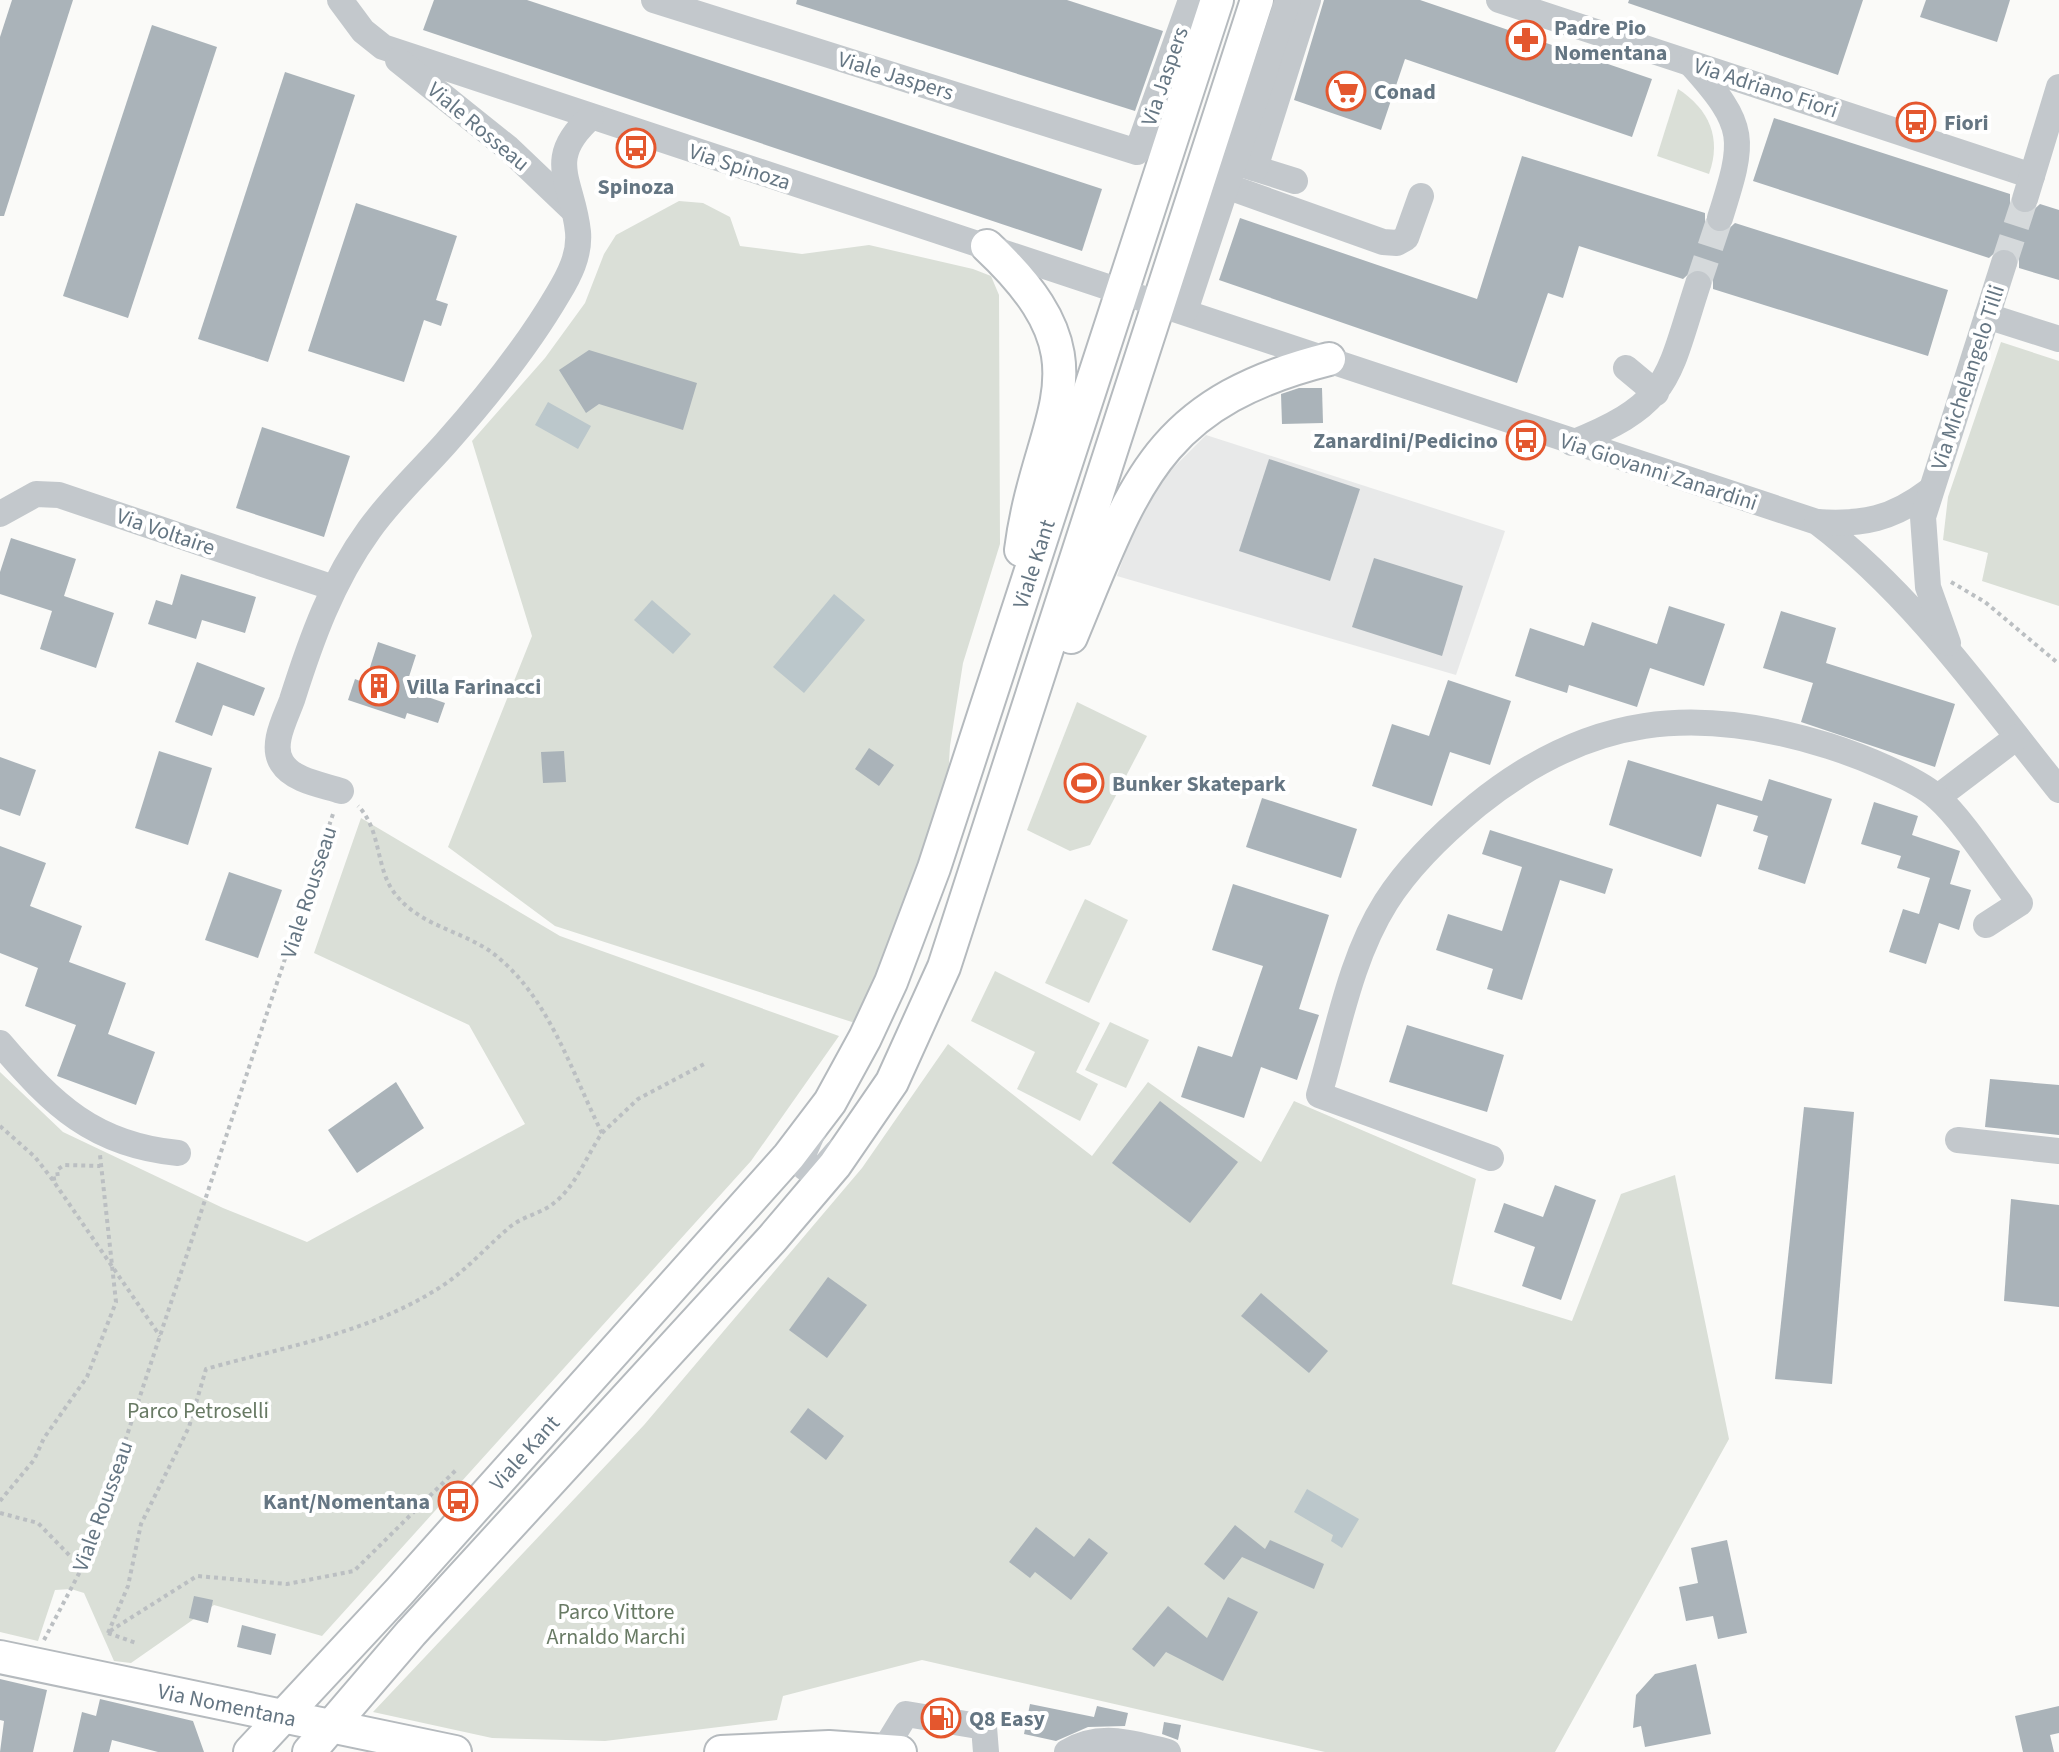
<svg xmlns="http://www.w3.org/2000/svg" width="2059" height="1752" viewBox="0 0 2059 1752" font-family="'Source Sans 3',sans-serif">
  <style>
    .built { fill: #e8e9e9 }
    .green { fill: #dadfd7 }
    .water { fill: #bbc7cb }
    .building { fill: #aab3b9 }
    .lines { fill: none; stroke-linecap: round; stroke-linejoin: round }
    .minor-tunnel { stroke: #d5d9db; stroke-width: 26; stroke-dasharray: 26 13; stroke-linecap: butt }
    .major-casing { stroke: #b5babe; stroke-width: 36 }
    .path { stroke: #bbbfc2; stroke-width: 4; stroke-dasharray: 4 4; stroke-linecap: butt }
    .minor { stroke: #c3c8cc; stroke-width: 26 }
    .major { stroke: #fff; stroke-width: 32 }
    .labels { text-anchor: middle; stroke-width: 8; stroke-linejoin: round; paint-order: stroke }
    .poi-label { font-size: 22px; font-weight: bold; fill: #657683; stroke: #fff; text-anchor: start }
    .street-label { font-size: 22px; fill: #657683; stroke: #fff }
    .park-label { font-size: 22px; fill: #687a64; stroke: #fff }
  </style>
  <rect width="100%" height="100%" fill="#fafaf8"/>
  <!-- built -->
  <polygon class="built" points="1206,435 1505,531 1456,675 1117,576 1137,521 1163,478"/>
  <!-- green -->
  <g class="green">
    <path d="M1678 89C1709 109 1722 138 1709 174L1657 156Z"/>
    <polygon points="679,201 703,203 730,217 740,246 802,254 869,245 973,269 991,276 999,295 1000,544 963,663 950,746 947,795 891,945 855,1023 555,926 448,847 532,636 472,441 545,358 585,303 604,254 616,235"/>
    <polygon points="2001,342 2059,361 2059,606 1982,581 1988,553 1943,540 1948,497"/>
    <polygon points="1077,702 1147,736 1090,845 1070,851 1027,830"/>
    <polygon points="361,818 560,936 839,1036 751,1161 322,1636 214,1605 131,1663 114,1661 84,1593 71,1589 55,1590 38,1641 0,1632 0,1072 63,1132 223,1208 307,1242 525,1124 469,1025 314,953"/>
    <polygon points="1085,899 1128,920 1089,1003 1045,983"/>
    <polygon points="995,971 1100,1023 1076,1072 1098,1084 1080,1121 1017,1089 1035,1052 971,1021"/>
    <polygon points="1110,1022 1149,1040 1126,1088 1085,1070"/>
    <polygon points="948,1044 1092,1156 1148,1082 1261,1162 1294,1101 1476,1179 1452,1284 1572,1321 1621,1194 1675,1175 1729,1439 1555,1752 1325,1752 922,1660 783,1696 777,1720 605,1741 492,1738 373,1712 644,1425 862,1168"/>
  </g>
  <!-- water -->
  <g class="water">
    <polygon points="548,402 591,426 578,449 535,425"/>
    <polygon points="834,594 865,620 804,693 773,667"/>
    <polygon points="652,600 691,634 673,654 634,620"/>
    <polygon points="1307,1489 1359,1519 1342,1548 1331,1541 1333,1535 1294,1512"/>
  </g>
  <!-- building -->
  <g class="building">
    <polygon points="12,0 73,0 4,216 0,216 0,37"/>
    <polygon points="434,0 527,0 1102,189 1082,251 423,30"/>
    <polygon points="797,0 1067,0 1163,31 1135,111 796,4"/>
    <polygon points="1324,0 1420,0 1652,79 1632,137 1405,59 1381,130 1294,100"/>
    <polygon points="1629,0 1863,0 1838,75 1628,3"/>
    <polygon points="1926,0 2010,0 1997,42 1920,17"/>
    <polygon points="152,25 217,47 128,318 63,296"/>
    <polygon points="285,72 355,95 268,362 198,339"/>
    <polygon points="1774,118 2010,194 2010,203 2020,214 2029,214 2040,204 2059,210 2059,280 2019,268 2019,259 2010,248 2000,248 1989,258 1753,181"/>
    <polygon points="1522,156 1705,213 1705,222 1715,233 1724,233 1735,223 1948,290 1928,356 1713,289 1713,280 1704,269 1694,269 1683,279 1579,246 1563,298 1548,293 1517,383 1219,280 1240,218 1477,299"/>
    <polygon points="356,203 457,236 436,300 448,304 441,326 424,320 404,382 308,351"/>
    <polygon points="589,350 697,383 683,430 599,404 586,413 559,370"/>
    <polygon points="1299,388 1322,388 1323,423 1282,424 1281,394"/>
    <polygon points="262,427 350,456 324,537 236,508"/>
    <polygon points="1269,459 1360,489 1330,581 1239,551"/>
    <polygon points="11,538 76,559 64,596 114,613 96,668 40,649 52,611 0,594 0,572"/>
    <polygon points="1374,558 1463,586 1442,656 1352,627"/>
    <polygon points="181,574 256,597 245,633 202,620 196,639 148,624 156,600 172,605"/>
    <polygon points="1669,606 1725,624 1704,686 1650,668 1637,707 1569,685 1567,693 1515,676 1530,628 1584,646 1592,622 1657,644"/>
    <polygon points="1781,611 1836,628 1826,663 1955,704 1935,767 1801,722 1813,683 1763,668"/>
    <polygon points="378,642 416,655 405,689 445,703 438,723 407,713 405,719 348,700 355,679 365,683"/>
    <polygon points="197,662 265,688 254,716 223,705 212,736 175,722"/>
    <polygon points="1448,680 1511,701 1490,765 1450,752 1432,806 1372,786 1392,724 1429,736"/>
    <polygon points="869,748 894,765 879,786 855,769"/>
    <polygon points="159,751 212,768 188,845 135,828"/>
    <polygon points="564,751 566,782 543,783 541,752"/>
    <polygon points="0,757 36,770 20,816 0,809"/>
    <polygon points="1628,760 1762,801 1769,779 1832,799 1805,884 1758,869 1768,836 1753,831 1758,816 1717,804 1701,857 1609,825"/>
    <polygon points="1262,798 1357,829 1341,878 1246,847"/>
    <polygon points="1874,802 1918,816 1912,835 1960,851 1950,884 1971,890 1959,930 1939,923 1926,964 1889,952 1903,909 1919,914 1930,878 1897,868 1901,856 1861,844"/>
    <polygon points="1490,830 1613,869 1605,894 1560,880 1522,1000 1487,989 1493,969 1436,950 1448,914 1502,931 1522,867 1482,854"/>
    <polygon points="0,846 46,863 30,906 82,926 69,962 126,983 108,1034 155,1052 136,1105 57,1076 76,1025 25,1006 38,968 0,953"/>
    <polygon points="229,872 282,890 258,958 205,940"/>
    <polygon points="1233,884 1329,915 1299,1009 1319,1015 1297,1080 1261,1067 1244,1118 1181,1097 1198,1046 1232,1057 1263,966 1212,950"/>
    <polygon points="1407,1025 1504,1055 1487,1112 1389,1082"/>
    <polygon points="1990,1079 2059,1085 2059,1135 1985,1127"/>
    <polygon points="396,1082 424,1128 357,1173 328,1130"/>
    <polygon points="1160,1101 1238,1162 1190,1223 1112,1163"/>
    <polygon points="1804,1107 1854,1112 1832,1384 1775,1379"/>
    <polygon points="1555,1185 1596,1200 1561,1300 1522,1286 1535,1247 1494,1232 1504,1203 1543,1217"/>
    <polygon points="2011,1199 2059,1205 2059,1307 2004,1301"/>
    <polygon points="828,1277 867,1305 827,1358 789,1330"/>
    <polygon points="1261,1293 1328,1351 1309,1373 1241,1316"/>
    <polygon points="808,1408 844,1436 826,1460 790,1432"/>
    <polygon points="1235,1525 1265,1549 1270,1540 1324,1564 1314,1589 1242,1557 1224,1580 1204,1564"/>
    <polygon points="1036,1527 1074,1557 1089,1538 1108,1553 1071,1600 1035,1572 1030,1578 1009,1562"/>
    <polygon points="1727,1540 1747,1633 1718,1639 1713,1616 1686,1621 1679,1587 1698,1583 1691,1548"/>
    <polygon points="194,1596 213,1600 208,1623 189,1618"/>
    <polygon points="1228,1597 1258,1612 1223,1681 1166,1652 1154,1667 1132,1649 1168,1606 1207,1638"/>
    <polygon points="242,1625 276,1634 271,1655 237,1647"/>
    <polygon points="1696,1664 1711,1734 1645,1747 1641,1726 1633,1728 1636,1695 1655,1674"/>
    <polygon points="0,1679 47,1690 33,1752 0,1752 4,1721 0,1720"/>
    <polygon points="100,1699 193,1721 204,1752 158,1752 112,1740 109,1752 73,1752 82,1712 96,1716"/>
    <polygon points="1030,1704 1094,1717 1097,1706 1128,1713 1125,1726 1088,1727 1056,1741 1024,1734"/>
    <polygon points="2059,1706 2059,1733 2050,1735 2054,1752 2023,1752 2015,1716"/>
    <polygon points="1164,1722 1181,1725 1178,1740 1162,1734"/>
  </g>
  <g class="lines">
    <!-- minor-tunnel -->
    <g class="minor-tunnel">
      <polyline points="2004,263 2025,199"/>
      <polyline points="1698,284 1720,218"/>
    </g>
    <!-- major casing -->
    <g class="major-casing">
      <g id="major">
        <path d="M987 246C1114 365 1039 410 1021 550"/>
        <path d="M1071 637C1134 486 1154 403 1329 359"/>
        <path id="s1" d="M0 1657 455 1752"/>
        <path id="s2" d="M250 1752 399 1592 789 1156 830 1102 865 1038 891 982 934 868 1217 0"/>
        <polyline points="309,1752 411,1633 772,1239 835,1165 892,1082 944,967 1257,0"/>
        <polyline points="721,1752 829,1747 900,1752"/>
      </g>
    </g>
    <!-- path -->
    <g class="path">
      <polyline points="1951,582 1985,602 2059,664"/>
      <polyline points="0,1126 35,1157 52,1179 160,1336"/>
      <polyline points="602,1133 638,1099 706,1063"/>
      <polyline points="52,1179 58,1178 57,1170 64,1165 100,1166"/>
      <polyline points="0,1501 34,1460 44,1438 87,1377 116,1302 100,1155"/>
      <polyline points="0,1513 38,1523 70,1556 85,1562"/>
      <polyline points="110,1631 197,1576 287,1584 354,1571 456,1470"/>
      <path d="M108 1633 128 1586 141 1524 189 1427 206 1369C287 1346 370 1333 442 1286 468 1269 487 1246 511 1226 524 1216 542 1213 554 1203 576 1186 587 1155 602 1133 572 1073 551 1003 500 959 469 931 423 929 396 895 375 870 382 830 358 806"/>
      <polyline points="108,1633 136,1643"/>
      <polyline points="44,1640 85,1562 334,811"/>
    </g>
    <!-- minor -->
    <g class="minor">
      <path d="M340 0 363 31 383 47 1817 522C1913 595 1984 696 2059 790"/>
      <polyline points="654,0 1137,152 1191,0"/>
      <polyline points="1499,0 2032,176"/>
      <polyline points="398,60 508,148 571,208"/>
      <path d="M1691 64C1748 127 1745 139 1720 218"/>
      <polyline points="1238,163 1295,181"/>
      <polyline points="1255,168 1308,0"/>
      <polyline points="1226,186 1383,242 1397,243 1406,238 1421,196"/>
      <polyline points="2025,199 2059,87"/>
      <polyline points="1185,311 1288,0"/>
      <polyline points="1987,316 2059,339"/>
      <polyline points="1626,368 1656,393"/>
      <path d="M1572 443C1672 403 1667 379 1698 284"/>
      <polyline points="0,514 36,494 59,495 334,588"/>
      <path d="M1817 522C1863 525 1892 519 1929 491"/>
      <polyline points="1948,643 1928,587 1923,517 2004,263"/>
      <path d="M341 791C323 785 293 781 282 763 270 745 286 717 292 700 311 640 332 581 369 530 391 499 420 472 445 444 485 399 527 347 558 294 569 276 580 255 578 232 573 181 543 160 591 117"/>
      <polyline points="1938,797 2017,737"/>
      <path d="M0 1043C53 1105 94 1145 178 1153"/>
      <polyline points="813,1132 801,1159 804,1167 812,1172 825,1166 837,1152"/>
      <polyline points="1958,1140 2059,1151"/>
      <path d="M1491 1158 1319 1095C1338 1031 1350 959 1386 902 1410 864 1443 833 1477 805 1588 715 1695 704 1829 746 1857 755 1917 778 1938 798 1964 821 1997 874 2020 903L1986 925"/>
      <polyline points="884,1750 906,1714 984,1727 986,1752"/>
      <path d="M1067 1752C1100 1732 1133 1743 1168 1752"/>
    </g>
    <!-- major -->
    <use href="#major" class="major"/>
  </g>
  <!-- icons -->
  <defs>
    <g id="pharmacy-ring" transform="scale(2)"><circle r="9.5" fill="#fff" stroke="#e4572e" stroke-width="1.5"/><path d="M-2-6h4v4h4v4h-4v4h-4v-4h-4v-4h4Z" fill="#e4572e"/></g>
    <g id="supermarket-ring" transform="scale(2)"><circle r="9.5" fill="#fff" stroke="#e4572e" stroke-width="1.5"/><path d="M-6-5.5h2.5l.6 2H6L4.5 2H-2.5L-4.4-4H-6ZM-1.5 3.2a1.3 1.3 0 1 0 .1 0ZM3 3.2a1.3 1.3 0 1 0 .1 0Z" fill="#e4572e"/></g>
    <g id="bus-ring" transform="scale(2)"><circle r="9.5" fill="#fff" stroke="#e4572e" stroke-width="1.5"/><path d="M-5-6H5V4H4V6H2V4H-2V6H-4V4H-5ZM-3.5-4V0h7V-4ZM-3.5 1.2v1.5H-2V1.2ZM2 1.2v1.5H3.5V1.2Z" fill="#e4572e"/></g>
    <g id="building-ring" transform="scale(2)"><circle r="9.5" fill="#fff" stroke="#e4572e" stroke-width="1.5"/><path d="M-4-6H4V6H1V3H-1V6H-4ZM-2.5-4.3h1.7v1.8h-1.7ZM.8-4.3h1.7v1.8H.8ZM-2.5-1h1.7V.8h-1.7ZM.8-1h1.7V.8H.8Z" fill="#e4572e"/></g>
    <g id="stadium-ring" transform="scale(2)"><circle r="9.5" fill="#fff" stroke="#e4572e" stroke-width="1.5"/><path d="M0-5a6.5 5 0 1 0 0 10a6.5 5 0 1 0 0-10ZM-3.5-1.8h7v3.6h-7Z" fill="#e4572e"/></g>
    <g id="fuel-ring" transform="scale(2)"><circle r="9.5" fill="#fff" stroke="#e4572e" stroke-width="1.5"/><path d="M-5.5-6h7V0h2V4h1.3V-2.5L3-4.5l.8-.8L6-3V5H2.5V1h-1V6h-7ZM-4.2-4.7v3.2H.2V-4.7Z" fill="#e4572e"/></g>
  </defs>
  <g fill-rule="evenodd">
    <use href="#pharmacy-ring" x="1526" y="40"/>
    <use href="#supermarket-ring" x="1346" y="91"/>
    <use href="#bus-ring" x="1916" y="122"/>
    <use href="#bus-ring" x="636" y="148"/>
    <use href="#bus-ring" x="1526" y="440"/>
    <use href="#building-ring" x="379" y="686"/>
    <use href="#stadium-ring" x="1084" y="783"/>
    <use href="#bus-ring" x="458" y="1501"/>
    <use href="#fuel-ring" x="941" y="1718"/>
  </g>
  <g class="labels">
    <!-- poi labels -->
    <g class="poi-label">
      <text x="1554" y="35">Padre Pio<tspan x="1554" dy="25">Nomentana</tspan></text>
      <text x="1374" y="99">Conad</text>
      <text x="1944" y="130">Fiori</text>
      <text x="636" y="194" text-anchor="middle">Spinoza</text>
      <text x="1498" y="448" text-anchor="end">Zanardini/Pedicino</text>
      <text x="407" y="694">Villa Farinacci</text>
      <text x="1112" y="791">Bunker Skatepark</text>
      <text x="430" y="1509" text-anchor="end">Kant/Nomentana</text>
      <text x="969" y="1726">Q8 Easy</text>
    </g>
    <!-- street labels -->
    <g class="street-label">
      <text transform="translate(896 75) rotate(17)" y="8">Viale Jaspers</text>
      <text transform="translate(1164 76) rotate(-71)" y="8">Via Jaspers</text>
      <text transform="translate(1766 87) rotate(18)" y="8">Via Adriano Fiori</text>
      <text transform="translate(479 126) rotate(40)" y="8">Viale Rosseau</text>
      <text transform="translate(740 166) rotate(18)" y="8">Via Spinoza</text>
      <text transform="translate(1967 377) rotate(-72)" y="8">Via Michelangelo Tilli</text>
      <text transform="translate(1659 471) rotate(18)" y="8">Via Giovanni Zanardini</text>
      <text transform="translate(166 531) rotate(19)" y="8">Via Voltaire</text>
      <text dy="8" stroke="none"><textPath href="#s2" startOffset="1448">Viale Kant</textPath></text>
      <text transform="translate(308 892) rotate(-72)" y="8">Viale Rousseau</text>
      <text dy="8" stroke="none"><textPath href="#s2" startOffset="406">Viale Kant</textPath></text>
      <text transform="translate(102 1506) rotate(-70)" y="8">Viale Rousseau</text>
      <text dy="8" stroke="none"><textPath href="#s1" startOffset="232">Via Nomentana</textPath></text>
    </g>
    <!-- park labels -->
    <g class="park-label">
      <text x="198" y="1418">Parco Petroselli</text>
      <text x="616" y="1619">Parco Vittore<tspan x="616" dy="25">Arnaldo Marchi</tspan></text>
    </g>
  </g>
</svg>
